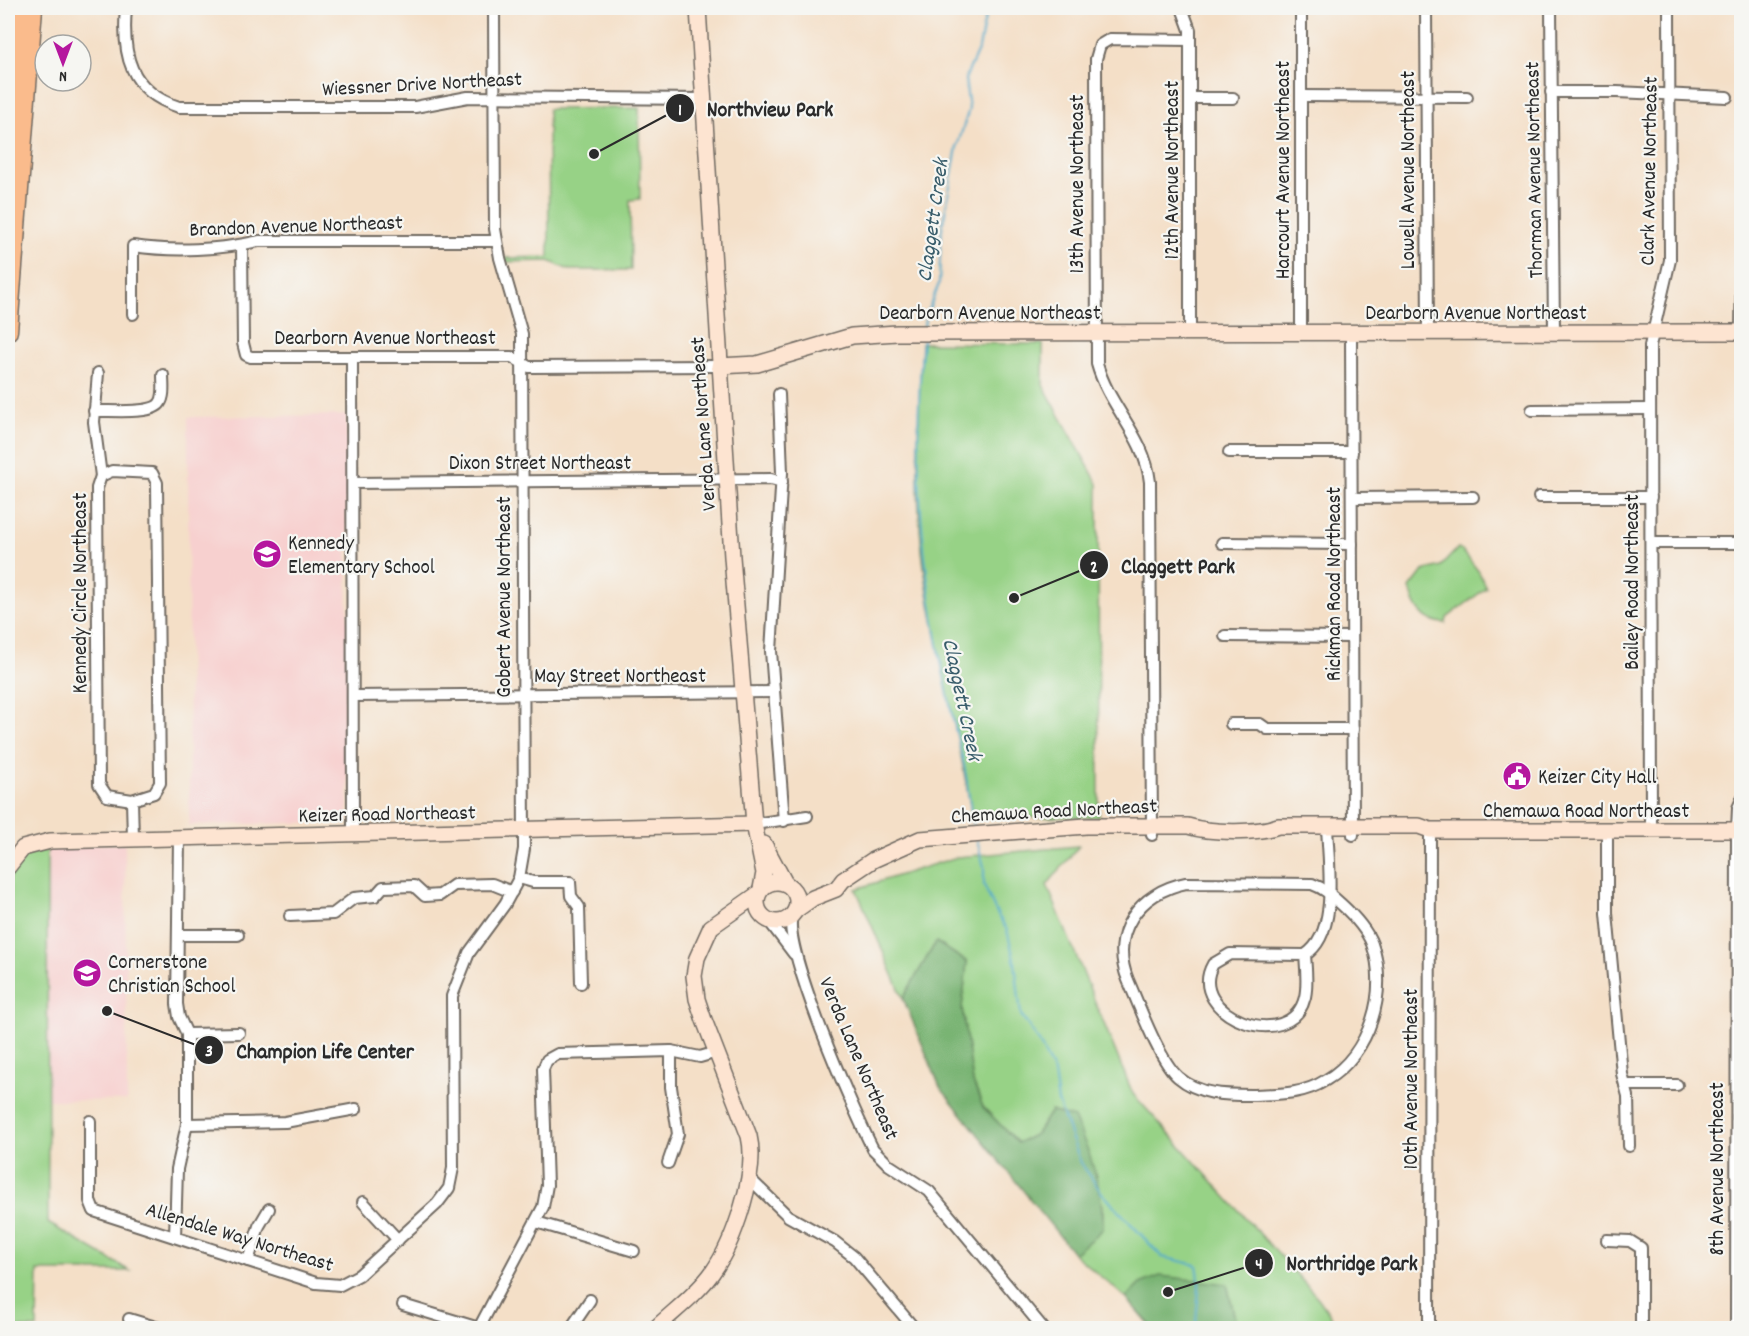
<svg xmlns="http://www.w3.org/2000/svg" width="1749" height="1336" viewBox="0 0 1749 1336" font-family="Dekko,sans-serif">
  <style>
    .built { fill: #f7d0cf }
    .green { fill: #97d286; stroke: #617e58; stroke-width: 1.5 }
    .forest { fill: #79b473; stroke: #52704f; stroke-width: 1.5 }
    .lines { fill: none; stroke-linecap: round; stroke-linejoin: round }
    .stream { stroke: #4ea9cc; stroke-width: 2 }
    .street-casing { stroke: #716a62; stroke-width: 14 }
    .secondary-casing { stroke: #716a62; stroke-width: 18 }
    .highway-casing { stroke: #716a62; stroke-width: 21 }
    .street { stroke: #fff; stroke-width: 10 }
    .secondary { stroke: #fde4d1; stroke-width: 15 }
    .highway { stroke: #fabb8c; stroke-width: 18 }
    .labels { text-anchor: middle; stroke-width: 4.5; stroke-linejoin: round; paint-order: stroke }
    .street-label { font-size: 21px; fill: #2b2b2b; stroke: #f6f6f2 }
    .poi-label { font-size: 21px; fill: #2b2b2b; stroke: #f6f6f2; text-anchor: start }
    .water-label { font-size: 22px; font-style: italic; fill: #395d6b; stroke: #f6f6f2 }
    .leader { fill: none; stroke: #2b2b2b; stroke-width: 2 }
    .callout-dot { fill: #2b2b2b; stroke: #f6f6f2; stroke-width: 2 }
    .mark-label { font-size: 18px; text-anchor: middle; font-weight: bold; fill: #fff }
    .callout-label { font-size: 22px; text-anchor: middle; font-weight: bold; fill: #2b2b2b; stroke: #f6f6f2; stroke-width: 4.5; stroke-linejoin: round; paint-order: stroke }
  </style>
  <rect width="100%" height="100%" fill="#f6f6f2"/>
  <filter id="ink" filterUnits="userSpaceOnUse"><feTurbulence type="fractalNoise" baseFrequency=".0167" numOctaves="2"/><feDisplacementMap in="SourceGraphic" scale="12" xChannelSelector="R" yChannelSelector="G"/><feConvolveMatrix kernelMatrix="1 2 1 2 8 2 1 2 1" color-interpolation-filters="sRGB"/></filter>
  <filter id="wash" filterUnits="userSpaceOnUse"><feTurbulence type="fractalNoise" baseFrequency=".008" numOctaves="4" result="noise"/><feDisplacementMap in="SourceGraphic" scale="24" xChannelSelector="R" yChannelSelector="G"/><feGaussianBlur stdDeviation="1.35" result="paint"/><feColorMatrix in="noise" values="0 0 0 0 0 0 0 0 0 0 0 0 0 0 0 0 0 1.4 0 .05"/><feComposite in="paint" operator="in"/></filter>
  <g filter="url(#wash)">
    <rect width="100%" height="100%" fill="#f4dfc7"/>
    <!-- built -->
    <g class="built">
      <polygon points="347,415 348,822 189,825 188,417"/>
      <polygon points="125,844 127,1101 47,1100 47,846"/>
    </g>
    <!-- green -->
    <g class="green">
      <polygon points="639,108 640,199 630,200 631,270 569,270 549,261 501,262 500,258 549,257 548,109"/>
      <path d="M922 343 1043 344V385L1098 484 1099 817 972 818C959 733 936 651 924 567 914 493 918 417 922 343Z"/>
      <path d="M1458 548 1462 550 1479 572 1486 588 1447 618 1446 623C1424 623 1415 609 1410 588L1423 571 1441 566Z"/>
      <path d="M47 846 48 1223 130 1271H38L37 1328H8V885C14 861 25 854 47 846Z"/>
      <polygon points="1079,846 1047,885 1133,1094 1319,1299 1339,1328 1237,1328 1227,1284 1196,1328 1152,1328 1126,1298 1074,1254 1103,1229 1103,1205 1051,1111 1036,1134 1018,1143 983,1107 973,1082 962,1008 967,962 936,942 903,998 856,889 957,857"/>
    </g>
    <!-- forest -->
    <g class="forest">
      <path d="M936 942 967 962 962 1008 973 1082 983 1107 1018 1143 1036 1134 1051 1111 1074 1118C1091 1154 1103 1189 1103 1229L1074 1254 940 1087 903 998Z"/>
      <polygon points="1160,1276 1227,1284 1237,1328 1153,1328 1126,1298 1140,1284"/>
    </g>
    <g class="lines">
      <!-- stream -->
      <g class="stream">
        <polyline points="924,327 925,318 939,284 941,234 957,147 969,109 965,79 979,48 987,8"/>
        <path d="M923 339C909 487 927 614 962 757 968 780 969 805 974 829"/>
        <path d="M977 840 984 867V885L995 910 1007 930 1015 963 1021 1015 1038 1040 1054 1073 1058 1102 1081 1163 1102 1193 1162 1257 1197 1265C1202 1289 1196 1304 1196 1328"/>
      </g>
    </g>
  </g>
  <g filter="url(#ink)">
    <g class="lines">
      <!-- street casing -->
      <g class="street-casing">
        <g id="street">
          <path d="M126 8C122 54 129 91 179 107H415L468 97 704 99"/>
          <polyline points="1182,8 1190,30 1190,333"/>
          <polyline points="1301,8 1301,333"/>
          <polyline points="1426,8 1428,333"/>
          <polyline points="1551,8 1554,333"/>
          <polyline points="1551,92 1617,92 1727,97"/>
          <polyline points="1301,96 1467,97"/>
          <polyline points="1190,98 1233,98"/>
          <polyline points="242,245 243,343 246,355 251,357 512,357 529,367 719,366"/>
          <path d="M133 314V246C173 252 220 250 259 241H496"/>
          <polyline points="1741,332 1742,266"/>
          <polyline points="1351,333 1353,835"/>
          <polyline points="352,358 353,835"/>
          <polyline points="98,373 94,422 101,476"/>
          <polyline points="779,394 782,473 771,651 784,821"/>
          <polyline points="1532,410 1650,409"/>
          <path d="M94 411C108 410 152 415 160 403 165 396 163 384 163 375"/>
          <polyline points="1229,452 1352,452"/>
          <polygon points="112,471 152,473 157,483 160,783 154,793 132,800 107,796 99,784 97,488 101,476"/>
          <polyline points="353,483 771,479 782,482"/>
          <polyline points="1539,497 1651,497"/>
          <polyline points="1353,498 1473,497"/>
          <polyline points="1222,543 1352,544"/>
          <polyline points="1651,543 1742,543"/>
          <polyline points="1225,636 1351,637"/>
          <polyline points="353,696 773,692"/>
          <polyline points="1231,724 1260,724 1267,729 1353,729"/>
          <polyline points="132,800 133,839"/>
          <polyline points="754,824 807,816"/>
          <polyline points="1607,831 1607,913 1622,1074 1628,1096 1629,1146"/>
          <polyline points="1651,831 1650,346 1670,260 1669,8"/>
          <path d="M1152 835 1150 482C1145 436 1109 407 1097 364L1096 59 1100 45 1110 39 1190 40"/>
          <polyline points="519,878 533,882 570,882 571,896 579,907 581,983"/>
          <path d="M1186 883 1312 884C1324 888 1332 896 1341 904 1353 915 1366 928 1372 944 1389 991 1370 1054 1326 1080 1303 1095 1278 1094 1251 1095 1225 1095 1199 1095 1178 1077 1159 1060 1139 1005 1128 980 1109 933 1139 892 1186 883Z"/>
          <polyline points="290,916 333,914 354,898 375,896 383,887 414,886 425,896 440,895 454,885 492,884 512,892"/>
          <path d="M792 916C782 948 854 1112 873 1149L889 1165 929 1191 1043 1328"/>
          <polyline points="769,921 794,954"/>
          <polyline points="178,935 238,935"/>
          <path d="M1230 954 1305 955C1306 969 1308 983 1305 997 1291 1056 1184 1015 1213 964Z"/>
          <path d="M1305 955C1340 933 1328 862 1327 826"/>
          <polyline points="187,1034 239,1033"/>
          <polyline points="1625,1085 1677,1085"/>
          <polyline points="90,1121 90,1201 94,1211 316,1283 340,1285 359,1275 437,1204 449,1188 453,1168 452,996 469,953 505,904 519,878 524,849 522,334 500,258 495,229 494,8"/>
          <polyline points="187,1124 285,1122 356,1109"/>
          <polyline points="668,1163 678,1134 671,1087 671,1051"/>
          <polyline points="749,1178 788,1216 835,1242 854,1257 914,1328"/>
          <polyline points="363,1202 398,1240"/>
          <polyline points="536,1222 634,1251"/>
          <polyline points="175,1237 177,1169 187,1124 187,1034 179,1017 177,1004 179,838"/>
          <polyline points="1607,1240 1630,1241 1641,1248 1641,1328"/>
          <polyline points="248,1261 259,1226 269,1209"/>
          <polyline points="403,1305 479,1328"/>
          <polyline points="129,1319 159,1328"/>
          <polyline points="479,1328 543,1207 547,1185 543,1069 547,1060 558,1054 671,1051 700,1057 717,1052"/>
          <polyline points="571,1328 590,1300"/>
          <polyline points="1429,1328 1430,830"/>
          <polyline points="1736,1328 1737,830 1738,808 1742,799"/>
        </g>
      </g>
      <!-- secondary casing -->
      <g class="secondary-casing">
        <g id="secondary">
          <polyline points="698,8 732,557 754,824 764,873 761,889"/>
          <polyline points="719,366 757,364 852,336 897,333 1742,332"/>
          <polyline points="764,844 785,883"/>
          <polyline points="8,867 23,848 50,841 754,824"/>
          <circle cx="777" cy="902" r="20"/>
          <path d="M796 910 813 898 836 889 843 880 873 860 920 839 1086 826H1188C1209 833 1257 834 1278 826H1419L1430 830H1742"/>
          <path d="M656 1328C675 1310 697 1294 712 1273 734 1242 758 1173 749 1136L704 1020 697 999 694 976 697 958 711 927 758 894"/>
        </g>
      </g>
      <!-- highway casing -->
      <g class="highway-casing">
        <g id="highway">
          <polyline points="8,153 19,8"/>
          <polyline points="8,331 33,8"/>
        </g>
      </g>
      <!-- street -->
      <use href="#street" class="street"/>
      <!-- secondary -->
      <use href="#secondary" class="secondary"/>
      <!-- highway -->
      <use href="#highway" class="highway"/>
    </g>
  </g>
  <!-- icons -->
  <defs>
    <g id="school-disc" transform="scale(1.5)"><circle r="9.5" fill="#b5179e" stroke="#f6f6f2"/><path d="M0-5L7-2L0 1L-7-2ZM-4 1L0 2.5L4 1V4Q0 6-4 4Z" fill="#fff"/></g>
    <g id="civic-disc" transform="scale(1.5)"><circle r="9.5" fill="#b5179e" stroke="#f6f6f2"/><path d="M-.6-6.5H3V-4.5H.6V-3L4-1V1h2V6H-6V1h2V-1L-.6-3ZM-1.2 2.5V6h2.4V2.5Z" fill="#fff"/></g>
  </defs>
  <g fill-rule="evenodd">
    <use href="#school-disc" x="267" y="554"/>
    <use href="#civic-disc" x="1517" y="776"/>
    <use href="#school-disc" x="87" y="973"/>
  </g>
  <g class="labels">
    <!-- street labels -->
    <g class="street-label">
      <text transform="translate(422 83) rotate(-3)" y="7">Wiessner Drive Northeast</text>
      <text transform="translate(1171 170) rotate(-90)" y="7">12th Avenue Northeast</text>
      <text transform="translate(1282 170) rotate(-90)" y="7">Harcourt Avenue Northeast</text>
      <text transform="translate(1407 170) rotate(-90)" y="7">Lowell Avenue Northeast</text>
      <text transform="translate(1533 170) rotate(-91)" y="7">Thorman Avenue Northeast</text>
      <text transform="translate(1648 171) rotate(-89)" y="7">Clark Avenue Northeast</text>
      <text transform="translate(1076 184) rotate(-90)" y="7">13th Avenue Northeast</text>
      <text transform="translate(296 225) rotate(-2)" y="7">Brandon Avenue Northeast</text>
      <text x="990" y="319">Dearborn Avenue Northeast</text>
      <text x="1476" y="319">Dearborn Avenue Northeast</text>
      <text x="385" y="344">Dearborn Avenue Northeast</text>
      <text transform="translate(702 424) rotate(-94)" y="7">Verda Lane Northeast</text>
      <text x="540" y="469">Dixon Street Northeast</text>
      <text transform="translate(1631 582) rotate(-90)" y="7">Bailey Road Northeast</text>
      <text transform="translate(1333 584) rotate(-90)" y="7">Rickman Road Northeast</text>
      <text transform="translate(79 593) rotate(-90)" y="7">Kennedy Circle Northeast</text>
      <text transform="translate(503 597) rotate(-90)" y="7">Gobert Avenue Northeast</text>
      <text x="620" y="682">May Street Northeast</text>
      <text transform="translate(1054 810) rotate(-3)" y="7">Chemawa Road Northeast</text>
      <text x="1586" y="817">Chemawa Road Northeast</text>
      <text transform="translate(387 813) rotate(-1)" y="7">Keizer Road Northeast</text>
      <text transform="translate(860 1058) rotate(67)" y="7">Verda Lane Northeast</text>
      <text transform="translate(1410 1079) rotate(-90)" y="7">10th Avenue Northeast</text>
      <text transform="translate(1716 1169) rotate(-90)" y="7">8th Avenue Northeast</text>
      <text transform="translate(240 1236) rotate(17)" y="7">Allendale Way Northeast</text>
    </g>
    <!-- poi labels -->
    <g class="poi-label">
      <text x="288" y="549">Kennedy<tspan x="288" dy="24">Elementary School</tspan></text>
      <text x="1538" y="783">Keizer City Hall</text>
      <text x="108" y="968">Cornerstone<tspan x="108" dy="24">Christian School</tspan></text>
    </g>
    <!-- water labels -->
    <g class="water-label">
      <text transform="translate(931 220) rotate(-82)" y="8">Claggett Creek</text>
      <text transform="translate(964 699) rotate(78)" y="8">Claggett Creek</text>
    </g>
  </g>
  <!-- callouts -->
  <path class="leader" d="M594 154L680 108M1014 598L1094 565M107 1011L209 1050M1168 1292L1259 1263"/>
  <g class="callout-dot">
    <circle cx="594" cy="154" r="6"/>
    <circle cx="1014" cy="598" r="6"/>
    <circle cx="107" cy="1011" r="6"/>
    <circle cx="1168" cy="1292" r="6"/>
    <circle cx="680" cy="108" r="15"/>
    <circle cx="1094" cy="565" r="15"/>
    <circle cx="209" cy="1050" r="15"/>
    <circle cx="1259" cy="1263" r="15"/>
  </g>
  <g class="mark-label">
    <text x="680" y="115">1</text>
    <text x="1094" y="572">2</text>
    <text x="209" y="1056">3</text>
    <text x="1259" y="1269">4</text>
  </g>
  <g class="callout-label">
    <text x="770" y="116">Northview Park</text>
    <text x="1178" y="573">Claggett Park</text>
    <text x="325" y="1058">Champion Life Center</text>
    <text x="1352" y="1270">Northridge Park</text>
  </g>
  <!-- margin -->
  <rect width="1749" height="1336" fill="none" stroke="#f6f6f2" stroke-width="30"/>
  <!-- north arrow -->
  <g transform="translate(63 63) rotate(180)"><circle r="28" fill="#f6f6f2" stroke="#a5a5a2" stroke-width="1.5"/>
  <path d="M0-4.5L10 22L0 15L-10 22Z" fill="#b5179e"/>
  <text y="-9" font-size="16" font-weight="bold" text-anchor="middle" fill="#2b2b2b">N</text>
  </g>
</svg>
